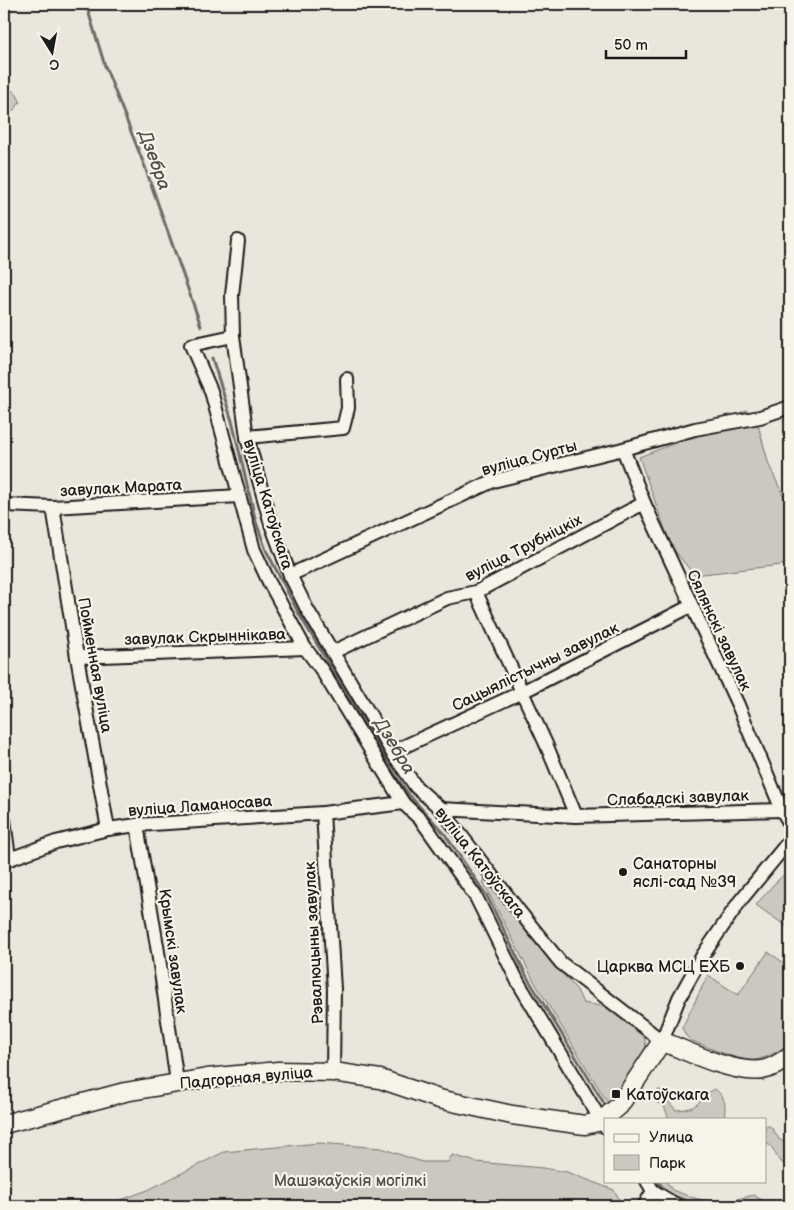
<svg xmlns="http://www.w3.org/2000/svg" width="794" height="1210" viewBox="0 0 794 1210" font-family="'Balsamiq Sans',sans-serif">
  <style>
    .green { fill: #ccc8c0; stroke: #74726e }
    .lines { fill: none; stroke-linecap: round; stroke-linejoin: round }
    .stream { stroke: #6d6c68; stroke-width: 3 }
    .street-casing { stroke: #1c1c1c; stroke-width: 16 }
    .secondary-casing { stroke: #1c1c1c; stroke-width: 21 }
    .street { stroke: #f7f3e8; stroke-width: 12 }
    .secondary { stroke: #f7f3e8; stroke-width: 18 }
    .poi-dot { fill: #1c1c1c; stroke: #f7f3e8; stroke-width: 2 }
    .labels { text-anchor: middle; stroke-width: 4.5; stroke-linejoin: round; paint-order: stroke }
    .street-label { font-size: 16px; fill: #1c1c1c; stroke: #f7f3e8 }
    .poi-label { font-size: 16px; fill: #1c1c1c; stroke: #f7f3e8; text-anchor: start }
    .park-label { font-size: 16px; fill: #51504d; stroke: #f7f3e8 }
    .water-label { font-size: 18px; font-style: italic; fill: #52514e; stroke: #f7f3e8 }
  </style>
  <rect width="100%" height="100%" fill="#eae6dc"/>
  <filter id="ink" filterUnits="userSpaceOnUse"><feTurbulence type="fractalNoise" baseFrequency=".02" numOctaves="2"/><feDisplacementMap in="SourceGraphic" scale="10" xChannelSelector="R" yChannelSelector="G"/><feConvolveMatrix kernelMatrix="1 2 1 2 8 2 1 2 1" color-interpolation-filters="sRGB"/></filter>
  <g filter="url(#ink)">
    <!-- green -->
    <g class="green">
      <path d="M4 88C12 89 18 93 20 102L14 110 4 113Z"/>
      <polygon points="746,410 755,414 769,465 790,510 790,564 694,575 671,546 639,457 707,431"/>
      <polygon points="790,869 790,929 756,905 773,885"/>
      <polygon points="487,877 553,963 577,990 583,1003 614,1008 645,1035 644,1036 647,1051 645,1059 609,1105 535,983 483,882"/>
      <path d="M768 952 786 964 790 958V1043C781 1050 767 1058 755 1060 742 1063 706 1046 692 1041L686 1036 682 1028 708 975 738 995Z"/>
      <path d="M715 1089C726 1098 726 1105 724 1119H669L664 1106 656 1102 652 1096 658 1090 666 1091 668 1101 676 1110C704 1109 697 1097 715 1089Z"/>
      <path d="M765 1125 771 1127 779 1139 790 1146V1167C787 1165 781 1163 779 1160 774 1153 774 1146 765 1143Z"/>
      <polygon points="319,1143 381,1148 422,1162 448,1162 452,1155 476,1162 543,1168 567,1172 614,1190 623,1206 104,1206 148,1190 224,1152"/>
      <path d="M651 1181H666L672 1190 691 1197 716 1204 754 1195 771 1206H685C673 1197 659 1195 651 1181Z"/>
    </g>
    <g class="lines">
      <!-- stream -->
      <g class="stream">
        <polyline points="86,4 105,66 145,167 201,326"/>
        <polyline points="212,358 232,421 256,522 266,550 299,614 394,773 409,795 444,833 487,896 527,977 607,1108"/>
        <polyline points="658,1181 667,1194 690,1202 694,1206"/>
      </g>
      <!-- street casing -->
      <g class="street-casing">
        <g id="street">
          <polyline points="238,241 232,295 233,336 247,437 271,524 290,575 307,609 392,752 416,787 441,809 519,911 561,963 662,1041 679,998 703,955 740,901 790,840"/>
          <polyline points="233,336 191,345 211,391 254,550 269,582 305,648 321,669 403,803 422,821 476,897 518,982 605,1127"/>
          <polyline points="247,437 343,428 348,408 347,379"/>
          <polyline points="623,449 644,503 738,705 782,810 790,824"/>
          <polyline points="4,505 53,507 239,496"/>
          <polyline points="53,507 77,657 108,829"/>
          <polyline points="290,575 493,481 623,449 695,429 760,417 790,407"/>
          <polyline points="476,592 546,744 576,816"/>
          <polyline points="333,652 447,598 476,592 644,503"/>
          <polyline points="77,657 305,648"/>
          <polyline points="392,752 522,692 691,606"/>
          <polyline points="441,809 576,816 782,810"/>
          <polyline points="323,813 334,989 333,1072"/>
          <polyline points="4,820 9,858"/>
          <polyline points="137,825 158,952 177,1082"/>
          <polyline points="4,861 56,842 108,829 137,825 323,813 403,803"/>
          <polyline points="647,1181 653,1191 678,1206"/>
          <polyline points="644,1206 653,1191"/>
        </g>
      </g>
      <!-- secondary casing -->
      <g class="secondary-casing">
        <path id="secondary" d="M4 1124 125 1092 207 1078 278 1071 333 1072 380 1079 439 1099 512 1115 585 1125 601 1121 619 1106 662 1041C688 1052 735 1074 762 1070 772 1068 782 1062 790 1056"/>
      </g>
      <!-- street -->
      <use href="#street" class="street"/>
      <!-- secondary -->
      <use href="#secondary" class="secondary"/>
    </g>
  </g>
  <!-- markers -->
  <g class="poi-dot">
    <circle cx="623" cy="872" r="5"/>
    <circle cx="740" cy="966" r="5"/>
    <rect x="611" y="1089" width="10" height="10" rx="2.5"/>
  </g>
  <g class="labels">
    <!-- street labels -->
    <g class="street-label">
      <text transform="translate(529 457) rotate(-15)" y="6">вуліца Сурты</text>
      <text transform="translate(121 487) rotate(-3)" y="6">завулак Марата</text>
      <text transform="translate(269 504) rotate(73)" y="6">вуліца Катоўскага</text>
      <text transform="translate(523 547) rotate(-27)" y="6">вуліца Трубніцкіх</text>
      <text transform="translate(720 630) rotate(65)" y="6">Сялянскі завулак</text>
      <text transform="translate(205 636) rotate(-2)" y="6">завулак Скрыннікава</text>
      <text transform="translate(96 665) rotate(80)" y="6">Пойменная вуліца</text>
      <text transform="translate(535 666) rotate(-26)" y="6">Сацыялістычны завулак</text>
      <text transform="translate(678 797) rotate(-2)" y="6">Слабадскі завулак</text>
      <text transform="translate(200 805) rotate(-4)" y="6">вуліца Ламаносава</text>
      <text transform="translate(481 862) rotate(52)" y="6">вуліца Катоўскага</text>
      <text transform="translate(313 943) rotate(-93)" y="6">Рэвалюцыны завулак</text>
      <text transform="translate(174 951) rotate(82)" y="6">Крымскі завулак</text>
      <text transform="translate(246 1077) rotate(-5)" y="6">Падгорная вуліца</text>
    </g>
    <!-- poi labels -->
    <g class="poi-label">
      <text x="633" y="869">Санаторны<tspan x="633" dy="18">яслі-сад №39</tspan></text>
      <text x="730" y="972" text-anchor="end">Царква МСЦ ЕХБ</text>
      <text x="626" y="1100">Катоўскага</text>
    </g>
    <!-- park labels -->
    <g class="park-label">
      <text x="350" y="1186">Машэкаўскія могілкі</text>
    </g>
    <!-- water labels -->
    <g class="water-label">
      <text transform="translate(155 160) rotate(70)" y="6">Дзебра</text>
      <text transform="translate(395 746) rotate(59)" y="6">Дзебра</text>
    </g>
  </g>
  <!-- margin -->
  <rect width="794" height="1210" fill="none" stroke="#f7f3e8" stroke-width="20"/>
  <rect x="10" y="10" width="774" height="1190" fill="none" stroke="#1c1c1c" stroke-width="2" filter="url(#ink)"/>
  <!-- legend -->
  <rect x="604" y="1118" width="162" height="65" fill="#f7f3e8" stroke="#9f9d96"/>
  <rect x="614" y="1134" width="25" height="8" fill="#f7f3e8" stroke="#9f9d96"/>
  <text x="649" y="1142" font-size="15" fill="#1c1c1c">Улица</text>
  <rect x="614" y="1155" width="25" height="15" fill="#ccc8c0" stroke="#9f9d96"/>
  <text x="649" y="1168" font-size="15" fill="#1c1c1c">Парк</text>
  <!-- north arrow -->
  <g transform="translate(52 52) rotate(169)" stroke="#f7f3e8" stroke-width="4" paint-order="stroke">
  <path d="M0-4L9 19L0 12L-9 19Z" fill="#1c1c1c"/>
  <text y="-8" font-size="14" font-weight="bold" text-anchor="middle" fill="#1c1c1c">С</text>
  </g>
  <!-- scale -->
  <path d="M606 50v8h80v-8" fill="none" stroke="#1c1c1c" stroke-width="2.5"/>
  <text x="614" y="50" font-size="15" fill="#1c1c1c" stroke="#f7f3e8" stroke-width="4" paint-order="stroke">50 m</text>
</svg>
